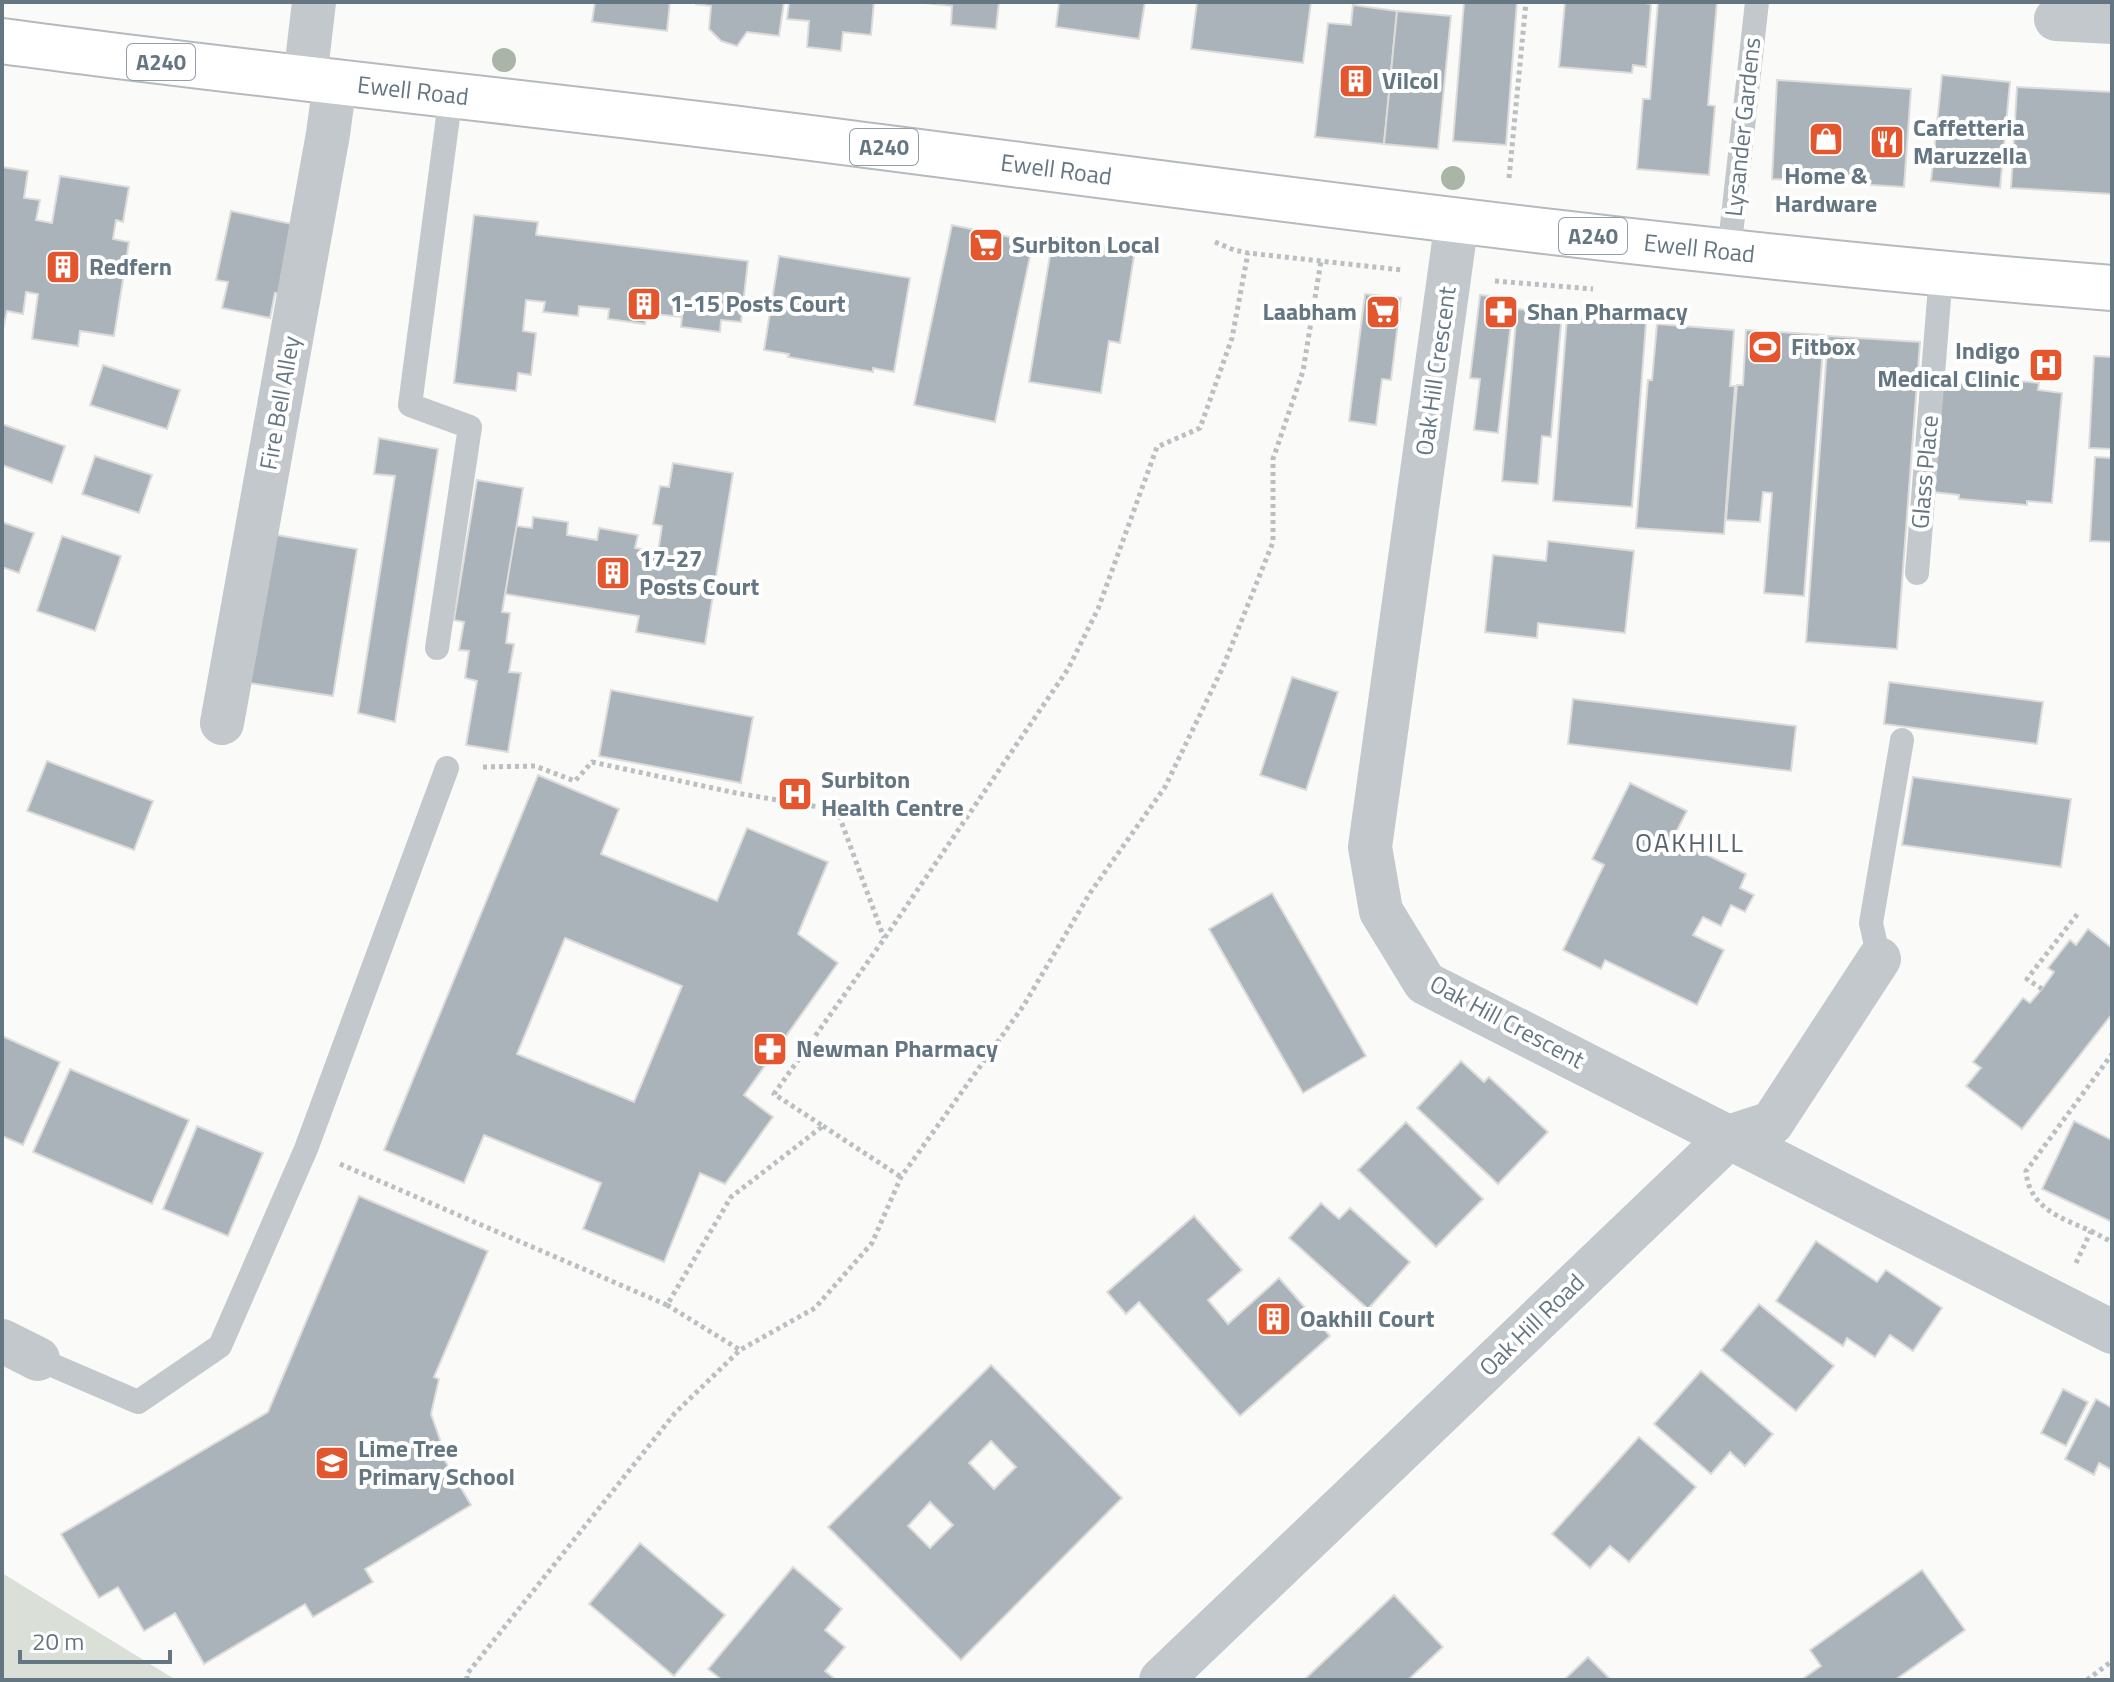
<svg xmlns="http://www.w3.org/2000/svg" width="2114" height="1682" viewBox="0 0 2114 1682" font-family="'Titillium Web',sans-serif">
  <style>
    .green { fill: #dadfd7 }
    .building { fill: #aab3b9; stroke: #dcdcda; stroke-width: 2; fill-rule: evenodd }
    .lines { fill: none; stroke-linecap: round; stroke-linejoin: round }
    .primary-casing { stroke: #b5babe; stroke-width: 48 }
    .path { stroke: #bbbfc2; stroke-width: 5; stroke-dasharray: 4 4; stroke-linecap: butt }
    .service { stroke: #c3c8cc; stroke-width: 24 }
    .minor { stroke: #c3c8cc; stroke-width: 44 }
    .primary { stroke: #fff; stroke-width: 44 }
    .tree { fill: #aab4a7 }
    .labels { text-anchor: middle; stroke-width: 8; stroke-linejoin: round; paint-order: stroke }
    .shield { fill: #fff; stroke: #939fa8; stroke-width: 2 }
    .shield-label { font-size: 22px; font-weight: bold; fill: #657683 }
    .poi-label { font-size: 24px; font-weight: bold; fill: #657683; stroke: #fff; text-anchor: start }
    .street-label { font-size: 24px; fill: #657683; stroke: #fff }
    .neighbourhood-label { font-size: 26px; letter-spacing: 2px; fill: #57646e; stroke: #fff }
  </style>
  <rect width="100%" height="100%" fill="#fafaf8"/>
  <!-- green -->
  <polygon class="green" points="2,1573 176,1680 2,1680"/>
  <!-- building -->
  <g class="building">
    <polygon points="595,2 670,2 667,31 592,22"/>
    <polygon points="696,2 784,2 779,36 747,32 737,46 721,41 709,29 711,6 696,4"/>
    <polygon points="789,2 874,2 871,35 843,32 841,51 807,47 809,21 787,19"/>
    <polygon points="916,2 999,2 996,29 951,25 952,6"/>
    <polygon points="1059,2 1145,2 1139,39 1056,27"/>
    <polygon points="1197,2 1311,2 1303,63 1191,49"/>
    <polygon points="1464,2 1517,2 1506,145 1453,141"/>
    <polygon points="1565,2 1639,2 1651,4 1646,67 1633,65 1632,73 1559,67"/>
    <polygon points="1658,2 1717,2 1708,105 1715,106 1709,175 1637,169 1643,99 1650,99"/>
    <polygon points="1353,5 1397,11 1384,144 1315,137 1328,23 1351,25"/>
    <polygon points="1397,11 1451,16 1438,149 1384,144"/>
    <polygon points="1942,75 2010,82 2000,188 1931,181"/>
    <polygon points="1777,80 1911,89 1904,187 1772,179"/>
    <polygon points="2017,87 2112,92 2112,194 2011,188"/>
    <polygon points="2,167 28,171 24,198 40,200 36,220 52,223 60,176 129,187 123,222 116,220 113,239 129,242 114,336 80,331 78,346 32,339 38,294 26,292 23,314 7,311 2,333"/>
    <polygon points="231,211 306,227 291,296 275,293 270,318 222,308 228,282 216,280"/>
    <polygon points="474,215 538,222 536,235 748,261 741,322 721,320 720,332 681,327 682,317 646,313 645,324 608,319 609,309 579,306 578,316 543,312 545,302 526,300 523,331 536,333 531,375 518,373 516,391 454,383"/>
    <polygon points="952,225 1033,242 995,422 914,405"/>
    <polygon points="1053,237 1135,250 1120,343 1109,341 1101,393 1029,382"/>
    <polygon points="779,256 910,278 894,372 873,368 873,372 788,357 789,354 764,350"/>
    <polygon points="1365,294 1401,298 1391,380 1382,379 1376,425 1349,421"/>
    <polygon points="1480,295 1514,298 1498,433 1474,430 1480,379 1470,378"/>
    <polygon points="1517,309 1562,313 1551,437 1542,436 1538,484 1502,481"/>
    <polygon points="1567,317 1646,323 1632,507 1553,501"/>
    <polygon points="1657,324 1734,330 1730,386 1735,386 1724,534 1636,528 1648,380 1652,380"/>
    <polygon points="1746,330 1824,335 1804,596 1764,593 1772,493 1763,492 1760,522 1726,520 1737,385 1743,385"/>
    <polygon points="1828,336 1920,342 1897,649 1806,642"/>
    <polygon points="2094,356 2112,357 2112,449 2089,448"/>
    <polygon points="103,365 180,390 167,429 90,405"/>
    <polygon points="1971,376 2039,383 2038,390 2062,393 2052,503 2027,501 2027,505 1959,499 1959,495 1933,492 1943,381 1969,384"/>
    <polygon points="2,424 65,446 52,483 2,465"/>
    <polygon points="379,438 438,449 395,722 358,713 395,476 374,474"/>
    <polygon points="95,456 152,475 139,513 82,494"/>
    <polygon points="2095,457 2112,458 2112,542 2090,541"/>
    <polygon points="673,463 733,473 705,644 636,632 639,616 505,594 516,526 532,528 533,517 568,522 567,535 597,540 599,528 638,535 635,548 658,552 662,526 653,524 660,486 669,487"/>
    <polygon points="477,480 523,488 502,612 510,613 506,643 514,644 509,672 521,673 508,752 466,745 477,681 465,678 469,651 459,650 464,622 454,620"/>
    <polygon points="2,522 34,533 19,573 2,567"/>
    <polygon points="271,534 357,549 333,696 243,682"/>
    <polygon points="62,536 121,556 95,631 37,611"/>
    <polygon points="1548,541 1634,551 1625,633 1538,623 1537,638 1485,632 1493,555 1546,561"/>
    <polygon points="1292,677 1338,692 1306,790 1260,775"/>
    <polygon points="1889,682 2043,702 2037,744 1884,724"/>
    <polygon points="611,690 753,717 741,783 599,756"/>
    <polygon points="1573,699 1796,726 1791,771 1568,744"/>
    <polygon points="47,761 153,801 134,850 27,811"/>
    <path d="M538 775 619 809 601 854 717 901 747 828 828 862 798 934 838 963 744 1095 773 1117 725 1184 700 1173 664 1262 583 1229 601 1183 484 1135 464 1183 384 1150ZM565 938 682 986 634 1102 517 1054Z"/>
    <polygon points="1913,777 2071,799 2061,867 1902,845"/>
    <polygon points="1630,783 1687,811 1673,838 1746,874 1740,888 1754,895 1745,912 1731,905 1721,926 1703,917 1693,935 1724,950 1697,1005 1605,960 1601,969 1563,950 1604,865 1592,859"/>
    <polygon points="1272,893 1366,1056 1303,1093 1209,929"/>
    <polygon points="2088,929 2112,948 2112,1014 2022,1129 1966,1086 1981,1068 1973,1062 2023,998 2030,1003 2042,989 2054,972 2048,968 2070,940 2076,945"/>
    <polygon points="2,1036 60,1062 23,1145 2,1136"/>
    <polygon points="1461,1061 1484,1082 1489,1077 1548,1132 1498,1184 1417,1108"/>
    <polygon points="70,1069 189,1120 152,1204 33,1152"/>
    <polygon points="2074,1121 2112,1140 2112,1222 2042,1189"/>
    <polygon points="1406,1122 1483,1199 1436,1247 1358,1170"/>
    <polygon points="197,1126 263,1153 228,1236 163,1209"/>
    <polygon points="359,1196 488,1251 434,1377 439,1379 431,1414 444,1451 441,1454 471,1505 365,1569 373,1582 313,1617 305,1604 204,1664 175,1613 144,1631 118,1587 99,1598 61,1534 268,1412"/>
    <polygon points="1321,1203 1339,1219 1350,1208 1410,1262 1368,1309 1289,1238"/>
    <polygon points="1194,1216 1242,1270 1208,1300 1228,1324 1279,1278 1330,1336 1240,1416 1139,1302 1126,1314 1107,1292"/>
    <polygon points="1816,1241 1877,1282 1886,1270 1942,1308 1913,1351 1890,1335 1875,1357 1847,1338 1843,1346 1776,1301"/>
    <polygon points="1759,1304 1834,1366 1796,1411 1721,1350"/>
    <path d="M991 1365 1122 1498 961 1660 828 1527ZM991 1441 1016 1467 994 1489 969 1463ZM930 1502 953 1525 930 1548 908 1526Z"/>
    <polygon points="1701,1371 1773,1434 1745,1466 1730,1452 1711,1474 1654,1424"/>
    <polygon points="2063,1389 2088,1402 2066,1446 2041,1433"/>
    <polygon points="2096,1399 2112,1408 2112,1470 2099,1463 2094,1475 2065,1459"/>
    <polygon points="1639,1437 1696,1487 1629,1562 1610,1546 1590,1568 1552,1534"/>
    <polygon points="640,1543 725,1615 674,1676 589,1604"/>
    <polygon points="793,1567 842,1609 825,1630 845,1647 825,1671 836,1680 722,1680 708,1669"/>
    <polygon points="1922,1570 1965,1630 1895,1680 1801,1680 1821,1666 1810,1650"/>
    <polygon points="1394,1595 1443,1647 1408,1680 1304,1680"/>
    <polygon points="1588,1657 1611,1680 1564,1680"/>
  </g>
  <g class="lines">
    <!-- primary casing -->
    <g class="primary-casing">
      <g id="primary">
        <path id="s1" d="M2 41C284 79 568 106 850 143 1270 197 1690 255 2112 288"/>
      </g>
    </g>
    <!-- path -->
    <g class="path">
      <polyline points="1509,178 1526,2"/>
      <polyline points="1215,242 1234,250 1248,253 1402,270"/>
      <polyline points="1495,281 1593,289"/>
      <polyline points="483,767 535,766 575,781 592,762 736,793 837,810 884,938"/>
      <polyline points="2042,989 2027,979 2079,912"/>
      <polyline points="823,1126 901,1177"/>
      <polyline points="340,1164 667,1305 731,1197 823,1126 774,1094 884,939 1068,669 1098,609 1157,447 1200,428 1232,338 1248,253"/>
      <polyline points="2091,1231 2112,1242"/>
      <path d="M2076 1263 2091 1231C2061 1218 2029 1208 2026 1171L2112 1054"/>
      <polyline points="667,1305 740,1350"/>
      <polyline points="467,1680 467,1674 675,1413 740,1350 815,1308 872,1243 901,1177 1024,1005 1090,893 1165,787 1223,667 1273,542 1273,459 1303,371 1321,261"/>
      <polyline points="2087,1680 2112,1661"/>
    </g>
    <!-- service -->
    <g class="service">
      <polyline points="1729,252 1757,2"/>
      <polyline points="1917,573 1941,274"/>
      <polyline points="437,648 470,427 410,405 451,94"/>
      <polyline points="1879,959 1871,923 1902,740"/>
      <polyline points="38,1359 138,1402 220,1346 306,1149 447,768"/>
    </g>
    <!-- minor -->
    <g class="minor">
      <polyline points="2056,19 2112,22"/>
      <polyline points="305,79 314,2"/>
      <polyline points="1457,220 1370,847 1381,911 1425,983 2112,1332"/>
      <polyline points="222,723 328,134 335,82"/>
      <polyline points="2,1341 38,1359"/>
      <polyline points="1161,1680 1729,1137 1772,1123 1879,959"/>
    </g>
    <!-- primary -->
    <use href="#primary" class="primary"/>
  </g>
  <!-- trees -->
  <g class="tree">
    <circle cx="504" cy="60" r="12"/>
    <circle cx="1453" cy="178" r="12"/>
  </g>
  <!-- icons -->
  <defs>
    <g id="building-square" transform="scale(1.8)"><rect x="-9" y="-9" width="18" height="18" rx="4" fill="#e4572e" stroke="#fff"/><path d="M-4-6H4V6H1V3H-1V6H-4ZM-2.5-4.3h1.7v1.8h-1.7ZM.8-4.3h1.7v1.8H.8ZM-2.5-1h1.7V.8h-1.7ZM.8-1h1.7V.8H.8Z" fill="#fff"/></g>
    <g id="shop-square" transform="scale(1.8)"><rect x="-9" y="-9" width="18" height="18" rx="4" fill="#e4572e" stroke="#fff"/><path d="M-5-2.5h2.3a2.7 3.5 0 0 1 5.4 0H5L5.5 6h-11ZM-1.5-2.5h3a1.5 2.3 0 0 0-3 0Z" fill="#fff"/></g>
    <g id="restaurant-square" transform="scale(1.8)"><rect x="-9" y="-9" width="18" height="18" rx="4" fill="#e4572e" stroke="#fff"/><path d="M-5-6h1v4h1v-4h1v4h1v-4h1v5L-1.5 .5V6h-2V.5L-5-1ZM5-6V6H3V1.5H1.5Q1.5-4 5-6Z" fill="#fff"/></g>
    <g id="supermarket-square" transform="scale(1.8)"><rect x="-9" y="-9" width="18" height="18" rx="4" fill="#e4572e" stroke="#fff"/><path d="M-6-5.5h2.5l.6 2H6L4.5 2H-2.5L-4.4-4H-6ZM-1.5 3.2a1.3 1.3 0 1 0 .1 0ZM3 3.2a1.3 1.3 0 1 0 .1 0Z" fill="#fff"/></g>
    <g id="pharmacy-square" transform="scale(1.8)"><rect x="-9" y="-9" width="18" height="18" rx="4" fill="#e4572e" stroke="#fff"/><path d="M-2-6h4v4h4v4h-4v4h-4v-4h-4v-4h4Z" fill="#fff"/></g>
    <g id="stadium-square" transform="scale(1.8)"><rect x="-9" y="-9" width="18" height="18" rx="4" fill="#e4572e" stroke="#fff"/><path d="M0-5a6.5 5 0 1 0 0 10a6.5 5 0 1 0 0-10ZM-3.5-1.8h7v3.6h-7Z" fill="#fff"/></g>
    <g id="hospital-square" transform="scale(1.8)"><rect x="-9" y="-9" width="18" height="18" rx="4" fill="#e4572e" stroke="#fff"/><path d="M-5-5h3v3.5h4V-5h3V5h-3V1.5h-4V5h-3Z" fill="#fff"/></g>
    <g id="school-square" transform="scale(1.8)"><rect x="-9" y="-9" width="18" height="18" rx="4" fill="#e4572e" stroke="#fff"/><path d="M0-5L7-2L0 1L-7-2ZM-4 1L0 2.5L4 1V4Q0 6-4 4Z" fill="#fff"/></g>
  </defs>
  <g fill-rule="evenodd">
    <use href="#building-square" x="1356" y="81"/>
    <use href="#shop-square" x="1826" y="139"/>
    <use href="#restaurant-square" x="1887" y="142"/>
    <use href="#supermarket-square" x="986" y="245"/>
    <use href="#building-square" x="63" y="267"/>
    <use href="#building-square" x="644" y="304"/>
    <use href="#supermarket-square" x="1383" y="312"/>
    <use href="#pharmacy-square" x="1501" y="312"/>
    <use href="#stadium-square" x="1765" y="347"/>
    <use href="#hospital-square" x="2046" y="365"/>
    <use href="#building-square" x="613" y="573"/>
    <use href="#hospital-square" x="795" y="794"/>
    <use href="#pharmacy-square" x="770" y="1049"/>
    <use href="#building-square" x="1274" y="1319"/>
    <use href="#school-square" x="332" y="1463"/>
  </g>
  <g class="labels">
    <!-- shield labels -->
    <g class="shield">
      <rect x="127" y="44" width="68" height="36" rx="6"/>
      <rect x="850" y="129" width="68" height="36" rx="6"/>
      <rect x="1559" y="218" width="68" height="36" rx="6"/>
    </g>
    <g class="shield-label">
      <text x="161" y="70">A240</text>
      <text x="884" y="155">A240</text>
      <text x="1593" y="244">A240</text>
    </g>
    <!-- poi labels -->
    <g class="poi-label">
      <text x="1382" y="89">Vilcol</text>
      <text x="1913" y="136">Caffetteria<tspan x="1913" dy="28">Maruzzella</tspan></text>
      <text x="1826" y="184" text-anchor="middle">Home &amp;<tspan x="1826" dy="28">Hardware</tspan></text>
      <text x="1012" y="253">Surbiton Local</text>
      <text x="89" y="275">Redfern</text>
      <text x="670" y="312">1-15 Posts Court</text>
      <text x="1357" y="320" text-anchor="end">Laabham</text>
      <text x="1527" y="320">Shan Pharmacy</text>
      <text x="1791" y="355">Fitbox</text>
      <text x="2020" y="359" text-anchor="end">Indigo<tspan x="2020" dy="28">Medical Clinic</tspan></text>
      <text x="639" y="567">17-27<tspan x="639" dy="28">Posts Court</tspan></text>
      <text x="821" y="788">Surbiton<tspan x="821" dy="28">Health Centre</tspan></text>
      <text x="796" y="1057">Newman Pharmacy</text>
      <text x="1300" y="1327">Oakhill Court</text>
      <text x="358" y="1457">Lime Tree<tspan x="358" dy="28">Primary School</tspan></text>
    </g>
    <!-- street labels -->
    <g class="street-label">
      <text dy="8" stroke="none"><textPath href="#s1" startOffset="414">Ewell Road</textPath></text>
      <text transform="translate(1743 127) rotate(-84)" y="8">Lysander Gardens</text>
      <text dy="8" stroke="none"><textPath href="#s1" startOffset="1062">Ewell Road</textPath></text>
      <text dy="8" stroke="none"><textPath href="#s1" startOffset="1710">Ewell Road</textPath></text>
      <text transform="translate(1436 371) rotate(-82)" y="8">Oak Hill Crescent</text>
      <text transform="translate(280 403) rotate(-80)" y="8">Fire Bell Alley</text>
      <text transform="translate(1925 472) rotate(-85)" y="8">Glass Place</text>
      <text transform="translate(1507 1022) rotate(28)" y="8">Oak Hill Crescent</text>
      <text transform="translate(1532 1325) rotate(-44)" y="8">Oak Hill Road</text>
    </g>
    <!-- neighbourhood labels -->
    <g class="neighbourhood-label">
      <text x="1690" y="852">OAKHILL</text>
    </g>
  </g>
  <!-- border -->
  <rect width="2114" height="1682" fill="none" stroke="#657683" stroke-width="8"/>
  <!-- scale -->
  <path d="M20 1650v12h150v-12" fill="none" stroke="#657683" stroke-width="4"/>
  <text x="32" y="1650" font-size="24" fill="#657683" stroke="#ffffff" stroke-width="6" paint-order="stroke">20 m</text>
</svg>
